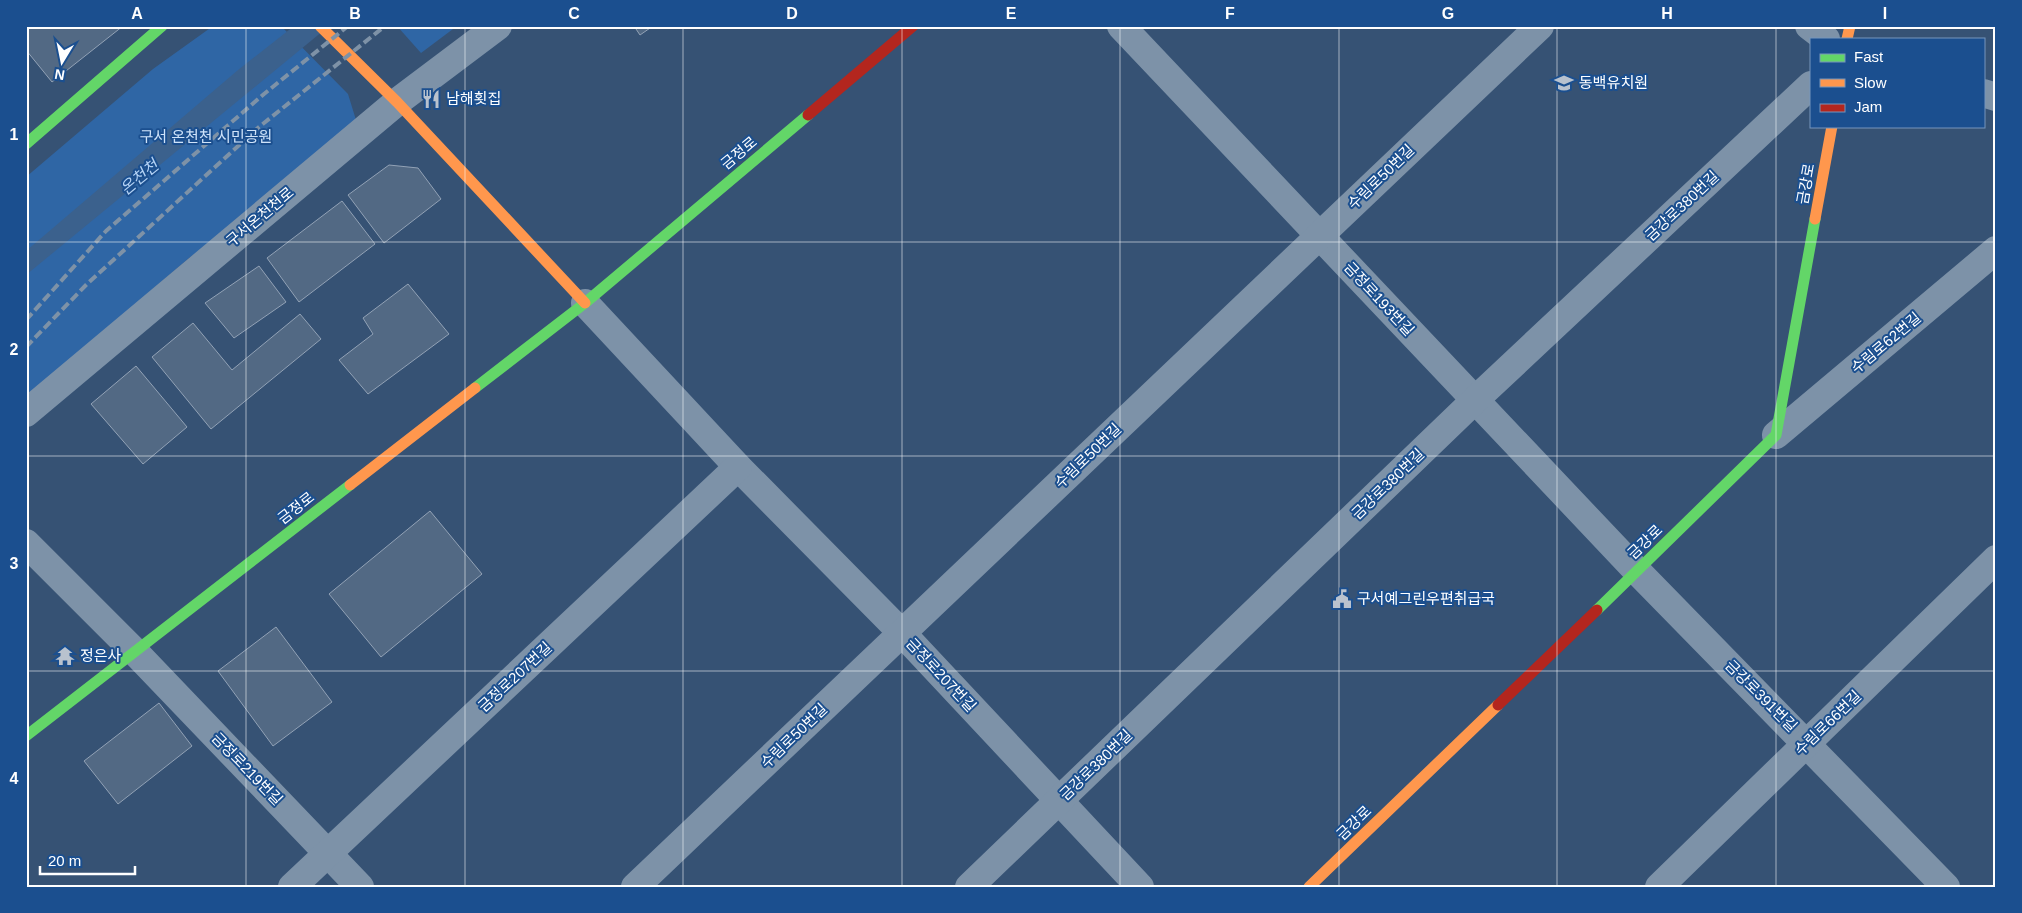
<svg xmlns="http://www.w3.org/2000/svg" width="2022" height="913" viewBox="0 0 2022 913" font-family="Helvetica,'Noto Sans KR',sans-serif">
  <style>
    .green { fill: #2f66a5 }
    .water { fill: #3b618d }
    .building { fill: #526984; stroke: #92a2b6 }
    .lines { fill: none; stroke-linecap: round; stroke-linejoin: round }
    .street { stroke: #7d92a8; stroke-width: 28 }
    .fast { stroke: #63d668; stroke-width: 11 }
    .slow { stroke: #ff974d; stroke-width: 11 }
    .jam { stroke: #b3261e; stroke-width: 11 }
    .rail { stroke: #7e92a7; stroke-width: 4; stroke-dasharray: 9 4; stroke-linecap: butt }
    .grid { fill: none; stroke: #fff; stroke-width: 1; stroke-opacity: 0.55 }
    .labels { text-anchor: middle; stroke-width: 4; stroke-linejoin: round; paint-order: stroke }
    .poi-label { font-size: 15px; fill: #fff; stroke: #1b4f8f; text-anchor: start }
    .park-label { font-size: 15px; fill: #cfe3fa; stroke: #1b4f8f }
    .street-label { font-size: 15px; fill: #fff; stroke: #1b4f8f }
    .water-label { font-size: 16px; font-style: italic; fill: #b5d3f5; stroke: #1b4f8f }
    .neatline { fill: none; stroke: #fff; stroke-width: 2 }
    .grid-label { font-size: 16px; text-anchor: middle; font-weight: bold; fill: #fff }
  </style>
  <rect width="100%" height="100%" fill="#365274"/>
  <!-- green -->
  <g class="green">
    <polygon points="213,26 281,26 348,94 356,120 265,202 189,258 26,398 26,177 153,69"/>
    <polygon points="397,26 457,26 421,53"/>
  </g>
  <!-- water -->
  <polygon class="water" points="294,26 329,26 26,275 26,251 238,70"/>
  <!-- building -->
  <g class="building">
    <polygon points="26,26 123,26 52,82 26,50"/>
    <polygon points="634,26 653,26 640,35"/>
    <polygon points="389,165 418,168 441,199 384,243 348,195"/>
    <polygon points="342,201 375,244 299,302 267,258"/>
    <polygon points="259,266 286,302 234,338 205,303"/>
    <polygon points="408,284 449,334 368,394 339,360 373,334 363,318"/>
    <polygon points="300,314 321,339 211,429 152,357 193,323 232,370"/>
    <polygon points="136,366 187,427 143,464 91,404"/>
    <polygon points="430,511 482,574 381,657 329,594"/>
    <polygon points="276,627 332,702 273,746 218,671"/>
    <polygon points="159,703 192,746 118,804 84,761"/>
  </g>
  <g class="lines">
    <!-- street -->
    <g class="street">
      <polyline points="1121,26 1637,571 1946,887"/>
      <polyline points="1809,26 1826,39"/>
      <polyline points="1983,93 1996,97"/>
      <polyline points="585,303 738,467 902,633 1140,887"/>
      <polyline points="26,413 397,102 498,26"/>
      <polyline points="1776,435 1996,250"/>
      <polyline points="26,543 135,652 360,887"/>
      <polyline points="292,887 738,467"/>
      <polyline points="635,887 1540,26"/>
      <polyline points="969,887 1475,400 1811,85"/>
      <polyline points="1659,887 1996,559"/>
    </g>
    <!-- fast -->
    <g class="fast">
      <polyline points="26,144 162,26"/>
      <polyline points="475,388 585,303 808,115"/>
      <polyline points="1597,610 1776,435 1815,219"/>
      <polyline points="26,736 350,485"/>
    </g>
    <!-- slow -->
    <g class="slow">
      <polyline points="320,26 397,102 585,303"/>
      <polyline points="1847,39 1850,26"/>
      <polyline points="1815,219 1832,126"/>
      <polyline points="350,485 475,388"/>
      <polyline points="1309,887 1498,705"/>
    </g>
    <!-- jam -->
    <g class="jam">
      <polyline points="808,115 913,26"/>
      <polyline points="1498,705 1597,610"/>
    </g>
    <!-- rail -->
    <g class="rail">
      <polyline points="26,320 106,231 264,94 348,26"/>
      <polyline points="26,347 87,284 259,127 385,26"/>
    </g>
  </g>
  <!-- grid -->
  <path class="grid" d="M246 26V887M465 26V887M683 26V887M902 26V887M1120 26V887M1339 26V887M1557 26V887M1776 26V887M26 242H1996M26 456H1996M26 671H1996"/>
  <!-- icons -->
  <defs>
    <g id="school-bare" transform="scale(1.5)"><path d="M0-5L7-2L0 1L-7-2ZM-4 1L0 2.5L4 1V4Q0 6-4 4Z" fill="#b9c2ce" stroke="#1b4f8f" stroke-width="2.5" paint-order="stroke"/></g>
    <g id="restaurant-bare" transform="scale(1.5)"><path d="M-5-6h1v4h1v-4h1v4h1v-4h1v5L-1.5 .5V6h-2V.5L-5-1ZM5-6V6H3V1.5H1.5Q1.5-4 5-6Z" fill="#b9c2ce" stroke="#1b4f8f" stroke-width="2.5" paint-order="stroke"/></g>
    <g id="civic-bare" transform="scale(1.5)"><path d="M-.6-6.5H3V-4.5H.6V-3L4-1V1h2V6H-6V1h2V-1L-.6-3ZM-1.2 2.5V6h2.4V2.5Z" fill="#b9c2ce" stroke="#1b4f8f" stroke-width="2.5" paint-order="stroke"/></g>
    <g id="temple-bare" transform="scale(1.5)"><path d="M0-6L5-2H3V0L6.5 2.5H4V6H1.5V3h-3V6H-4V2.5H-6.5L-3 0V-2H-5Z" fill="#b9c2ce" stroke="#1b4f8f" stroke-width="2.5" paint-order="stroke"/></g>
  </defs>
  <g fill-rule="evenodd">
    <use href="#school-bare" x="1564" y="83"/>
    <use href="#restaurant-bare" x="431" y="99"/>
    <use href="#civic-bare" x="1342" y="599"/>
    <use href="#temple-bare" x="65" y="656"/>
  </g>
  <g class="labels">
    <!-- poi labels -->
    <g class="poi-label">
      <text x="1579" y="88">동백유치원</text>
      <text x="446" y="104">남해횟집</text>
      <text x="1357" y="604">구서예그린우편취급국</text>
      <text x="80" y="661">정은사</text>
    </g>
    <!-- park labels -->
    <g class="park-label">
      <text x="206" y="142">구서 온천천 시민공원</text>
    </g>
    <!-- street labels -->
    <g class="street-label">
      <text transform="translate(739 153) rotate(-40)" y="5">금정로</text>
      <text transform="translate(1381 177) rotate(-44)" y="5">수림로50번길</text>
      <text transform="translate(1806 184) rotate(-80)" y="5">금강로</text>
      <text transform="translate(1682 206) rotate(-43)" y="5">금강로380번길</text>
      <text transform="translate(260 217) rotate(-40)" y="5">구서온천천로</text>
      <text transform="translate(1379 299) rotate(47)" y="5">금정로193번길</text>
      <text transform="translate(1886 343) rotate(-40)" y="5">수림로62번길</text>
      <text transform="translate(1088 456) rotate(-44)" y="5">수림로50번길</text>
      <text transform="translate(1388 484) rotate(-44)" y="5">금강로380번길</text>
      <text transform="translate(296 508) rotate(-38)" y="5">금정로</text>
      <text transform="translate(1645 542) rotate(-44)" y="5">금강로</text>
      <text transform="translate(941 675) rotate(47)" y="5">금정로207번길</text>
      <text transform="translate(515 677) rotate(-43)" y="5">금정로207번길</text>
      <text transform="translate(1761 696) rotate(45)" y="5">금강로391번길</text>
      <text transform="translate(1828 723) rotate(-44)" y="5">수림로66번길</text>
      <text transform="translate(794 736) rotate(-44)" y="5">수림로50번길</text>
      <text transform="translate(1096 765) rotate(-44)" y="5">금강로380번길</text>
      <text transform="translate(247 769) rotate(46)" y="5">금정로219번길</text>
      <text transform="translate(1354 823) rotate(-44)" y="5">금강로</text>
    </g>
    <!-- water labels -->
    <g class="water-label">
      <text transform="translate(139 177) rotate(-40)" y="6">온천천</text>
    </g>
  </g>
  <!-- border -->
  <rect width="2022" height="913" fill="none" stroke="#1b4f8f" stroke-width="55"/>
  <!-- legend -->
  <rect x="1810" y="38" width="175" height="90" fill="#1b4f8f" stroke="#7695bc"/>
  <rect x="1820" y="54" width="25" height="8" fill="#63d668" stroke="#7695bc"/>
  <text x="1854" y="62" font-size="15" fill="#ffffff">Fast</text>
  <rect x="1820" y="79" width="25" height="8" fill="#ff974d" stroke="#7695bc"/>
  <text x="1854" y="88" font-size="15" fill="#ffffff">Slow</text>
  <rect x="1820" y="104" width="25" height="8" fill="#b3261e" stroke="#7695bc"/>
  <text x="1854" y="112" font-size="15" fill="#ffffff">Jam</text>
  <!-- north arrow -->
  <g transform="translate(62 62) rotate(190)" stroke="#1b4f8f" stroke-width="4" paint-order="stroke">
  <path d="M0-4L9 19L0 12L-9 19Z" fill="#ffffff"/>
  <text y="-8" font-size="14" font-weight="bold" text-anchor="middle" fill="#ffffff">N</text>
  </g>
  <!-- scale -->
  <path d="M40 866v8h95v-8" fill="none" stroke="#ffffff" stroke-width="2.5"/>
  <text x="48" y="866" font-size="15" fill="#ffffff" stroke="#1b4f8f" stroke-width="4" paint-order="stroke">20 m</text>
  <rect x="28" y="28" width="1966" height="858" class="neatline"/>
  <g class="grid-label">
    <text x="137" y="19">A</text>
    <text x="355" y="19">B</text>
    <text x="574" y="19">C</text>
    <text x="792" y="19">D</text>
    <text x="1011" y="19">E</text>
    <text x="1230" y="19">F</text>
    <text x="1448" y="19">G</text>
    <text x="1667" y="19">H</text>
    <text x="1885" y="19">I</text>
    <text x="14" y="140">1</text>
    <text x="14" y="355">2</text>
    <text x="14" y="569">3</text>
    <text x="14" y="784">4</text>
  </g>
</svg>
